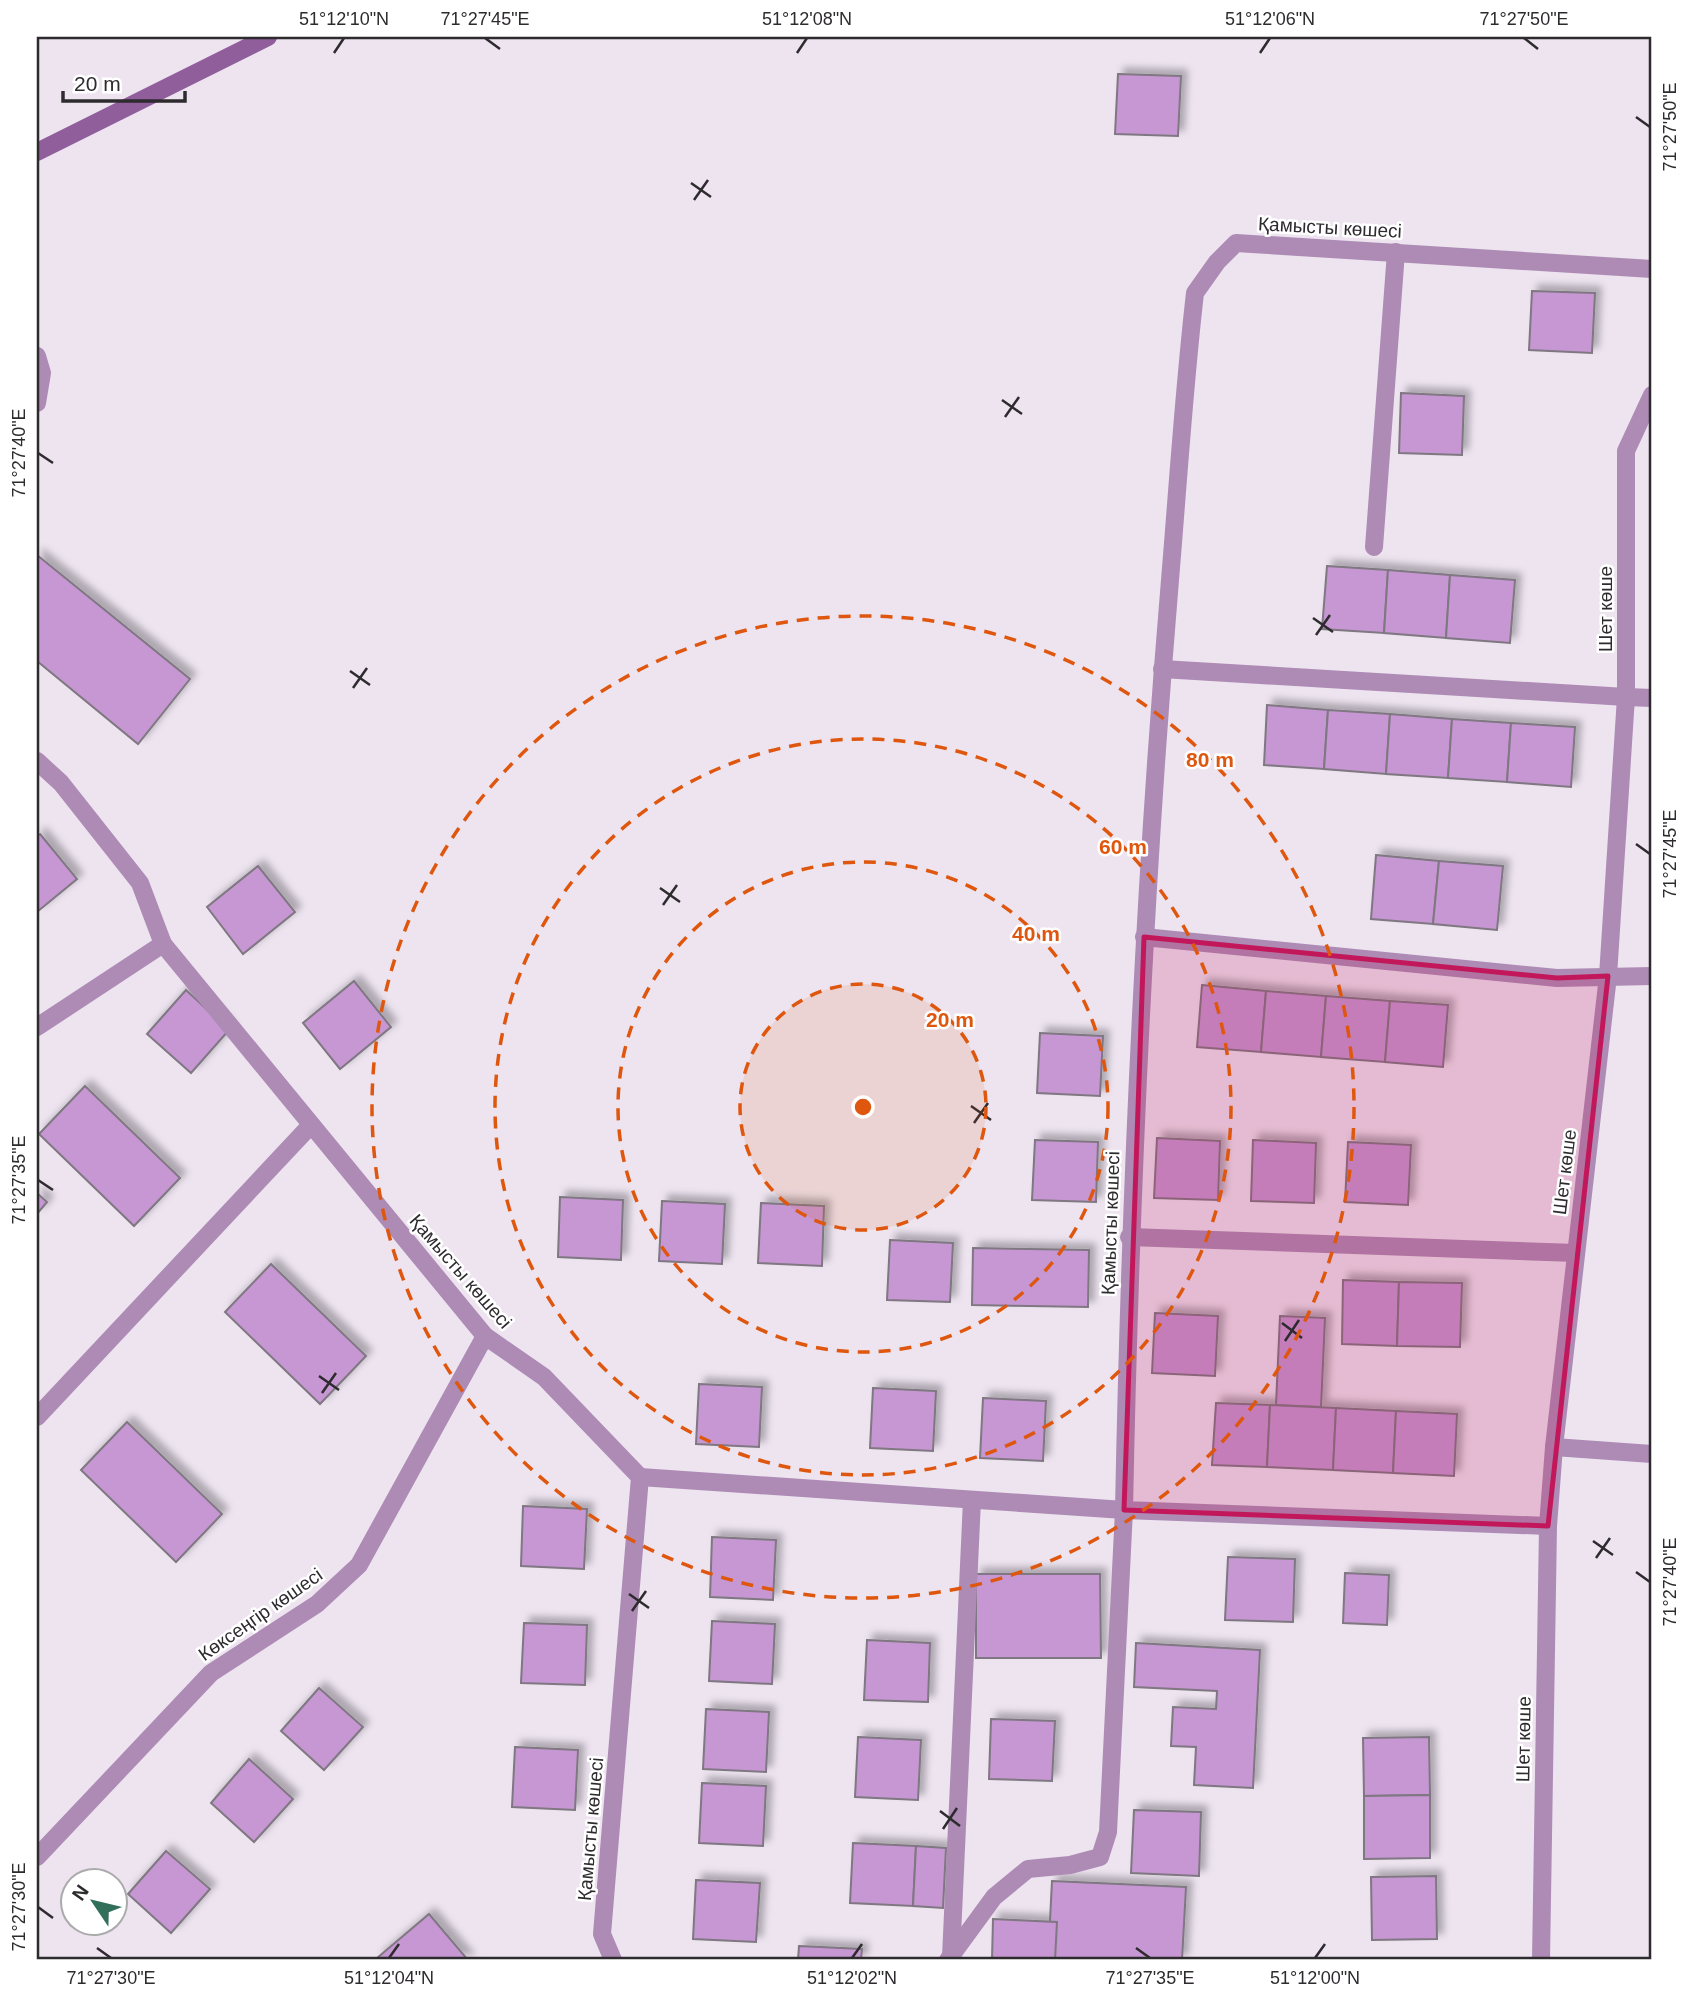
<svg xmlns="http://www.w3.org/2000/svg" width="1689" height="1997" viewBox="0 0 1689 1997" font-family="Arial,sans-serif">
  <style>
    .building { fill: #c697d2; stroke: #7f7781; stroke-width: 2; filter: url(#shadow) }
    .lines { fill: none; stroke-linecap: round; stroke-linejoin: round }
    .service { stroke: #ad8bb5; stroke-width: 18 }
    .minor { stroke: #ad8bb5; stroke-width: 18 }
    .secondary { stroke: #8f5e9b; stroke-width: 18 }
    .marked { fill: #c2185b; fill-opacity: 0.2; stroke: #c2185b; stroke-width: 5; stroke-linejoin: round }
    .ticks { fill: none; stroke: #2e2b2f; stroke-width: 2.5 }
    .ring { fill: none; stroke: #df570e; stroke-width: 3.5; stroke-dasharray: 12 9 }
    .labels { text-anchor: middle; stroke-width: 5; stroke-linejoin: round; paint-order: stroke }
    .street-label { font-size: 19px; fill: #2e2b2f; stroke: #fff }
    .centre { fill: #df570e; stroke: #fff; stroke-width: 3.5 }
    .ring-label { font-size: 21px; text-anchor: middle; font-weight: bold; fill: #df570e; stroke: #fff; stroke-width: 5; stroke-linejoin: round; paint-order: stroke }
    .neatline { fill: none; stroke: #2e2b2f; stroke-width: 2.5 }
    .ticks-label { font-size: 18px; text-anchor: middle; fill: #2e2b2f }
  </style>
  <defs>
    <filter id="shadow"><feDropShadow dx="6" dy="-6" stdDeviation="3.5" flood-color="#0004"/></filter>
  </defs>
  <rect width="100%" height="100%" fill="#ede4f0"/>
  <!-- building -->
  <g class="building">
    <polygon points="1118,74 1181,76 1178,136 1115,134"/>
    <polygon points="1532,291 1595,293 1592,353 1529,350"/>
    <polygon points="1401,393 1464,396 1462,455 1399,453"/>
    <polygon points="37,555 190,679 138,744 37,661"/>
    <polygon points="1327,566 1388,570 1384,633 1322,629"/>
    <polygon points="1388,570 1450,575 1446,638 1384,633"/>
    <polygon points="1450,575 1515,580 1510,643 1446,638"/>
    <polygon points="1267,705 1328,710 1324,769 1264,765"/>
    <polygon points="1328,710 1390,714 1386,774 1324,769"/>
    <polygon points="1390,714 1452,719 1448,778 1386,774"/>
    <polygon points="1452,719 1511,723 1507,782 1448,778"/>
    <polygon points="1511,723 1575,727 1571,787 1507,782"/>
    <polygon points="40,834 77,879 37,912 37,836"/>
    <polygon points="1376,855 1439,861 1433,924 1371,919"/>
    <polygon points="1439,861 1503,866 1497,930 1433,924"/>
    <polygon points="258,866 295,912 243,954 207,907"/>
    <polygon points="354,981 391,1027 340,1069 303,1023"/>
    <polygon points="1202,985 1266,991 1261,1052 1197,1047"/>
    <polygon points="186,990 229,1030 191,1073 147,1034"/>
    <polygon points="1266,991 1326,996 1321,1057 1261,1052"/>
    <polygon points="1326,996 1390,1001 1385,1062 1321,1057"/>
    <polygon points="1390,1001 1448,1005 1443,1067 1385,1062"/>
    <polygon points="1040,1033 1103,1036 1100,1096 1037,1093"/>
    <polygon points="85,1086 180,1178 134,1226 39,1134"/>
    <polygon points="1157,1138 1220,1141 1218,1200 1154,1198"/>
    <polygon points="1035,1140 1098,1142 1096,1202 1032,1200"/>
    <polygon points="1253,1140 1316,1143 1314,1203 1251,1201"/>
    <polygon points="1348,1142 1411,1145 1408,1205 1345,1202"/>
    <polygon points="37,1193 47,1202 37,1214"/>
    <polygon points="560,1197 623,1200 621,1260 558,1257"/>
    <polygon points="662,1201 725,1204 722,1264 659,1261"/>
    <polygon points="761,1203 824,1206 822,1266 758,1263"/>
    <polygon points="890,1240 953,1243 950,1302 887,1300"/>
    <polygon points="973,1248 1089,1250 1088,1307 972,1305"/>
    <polygon points="271,1264 366,1356 320,1404 225,1312"/>
    <polygon points="1343,1280 1399,1282 1397,1346 1342,1344"/>
    <polygon points="1399,1282 1462,1283 1460,1347 1397,1346"/>
    <polygon points="1155,1313 1218,1316 1215,1376 1152,1373"/>
    <polygon points="1280,1316 1325,1318 1321,1407 1276,1405"/>
    <polygon points="699,1384 762,1387 759,1447 696,1444"/>
    <polygon points="873,1388 936,1391 933,1451 870,1448"/>
    <polygon points="983,1398 1046,1401 1043,1461 980,1458"/>
    <polygon points="1216,1403 1270,1405 1267,1467 1212,1465"/>
    <polygon points="1270,1405 1336,1408 1333,1470 1267,1467"/>
    <polygon points="1336,1408 1396,1411 1393,1473 1333,1470"/>
    <polygon points="1396,1411 1457,1414 1454,1476 1393,1473"/>
    <polygon points="127,1422 222,1514 176,1562 81,1470"/>
    <polygon points="523,1506 587,1509 584,1569 521,1566"/>
    <polygon points="712,1537 776,1540 773,1600 710,1597"/>
    <polygon points="1228,1557 1295,1559 1293,1622 1225,1620"/>
    <polygon points="1345,1573 1389,1575 1387,1625 1343,1623"/>
    <polygon points="976,1574 1100,1574 1101,1658 976,1658"/>
    <polygon points="712,1621 775,1624 772,1684 709,1681"/>
    <polygon points="524,1623 587,1625 585,1685 521,1683"/>
    <polygon points="867,1640 930,1643 928,1702 864,1700"/>
    <polygon points="1136,1643 1260,1650 1253,1788 1194,1785 1196,1747 1171,1746 1173,1707 1216,1709 1217,1691 1134,1687"/>
    <polygon points="319,1688 363,1727 324,1770 281,1731"/>
    <polygon points="706,1709 769,1712 766,1772 703,1769"/>
    <polygon points="991,1719 1055,1721 1052,1781 989,1779"/>
    <polygon points="858,1737 921,1740 918,1800 855,1797"/>
    <polygon points="1429,1737 1430,1795 1364,1796 1363,1738"/>
    <polygon points="515,1747 578,1750 575,1810 512,1807"/>
    <polygon points="249,1759 293,1799 254,1842 211,1803"/>
    <polygon points="702,1783 766,1786 763,1846 699,1843"/>
    <polygon points="1430,1795 1430,1858 1364,1859 1364,1796"/>
    <polygon points="1134,1810 1201,1812 1199,1876 1131,1873"/>
    <polygon points="853,1843 916,1846 913,1906 850,1903"/>
    <polygon points="916,1846 946,1848 943,1908 913,1906"/>
    <polygon points="166,1851 210,1889 171,1933 128,1894"/>
    <polygon points="1436,1876 1437,1939 1372,1940 1371,1877"/>
    <polygon points="696,1880 760,1883 756,1942 693,1939"/>
    <polygon points="1052,1881 1186,1887 1182,1960 1048,1960"/>
    <polygon points="429,1914 468,1960 379,1960 377,1958"/>
    <polygon points="993,1919 1057,1922 1055,1960 992,1960"/>
    <polygon points="799,1946 862,1949 861,1960 798,1960"/>
  </g>
  <g class="lines">
    <!-- service -->
    <g class="service">
      <polyline points="1626,697 1652,698"/>
      <polyline points="1129,1237 1576,1253"/>
      <polyline points="1554,1447 1652,1454"/>
      <polyline points="640,1477 1124,1510 1108,1832 1100,1857 1070,1865 1028,1869 994,1897 948,1960"/>
      <polyline points="951,1957 972,1500"/>
    </g>
    <!-- minor -->
    <g class="minor">
      <polyline points="37,356 42,373 37,403"/>
      <polyline points="1374,547 1396,252"/>
      <polyline points="1162,669 1626,697"/>
      <polyline points="37,761 61,783 140,883 163,944"/>
      <polyline points="1144,937 1557,978 1652,976"/>
      <polyline points="37,1027 163,944 485,1336 544,1377 640,1477 602,1934 613,1960"/>
      <polyline points="37,1417 310,1126"/>
      <path d="M1548 1526 1124 1510C1130 1199 1144 890 1170 580 1178 484 1184 388 1195 293L1217 262 1236 243 1652 269"/>
      <polyline points="37,1857 211,1673 317,1604 359,1565 485,1336"/>
      <polyline points="1541,1960 1548,1526 1554,1447 1608,976 1626,697 1626,451 1652,395"/>
    </g>
    <!-- secondary -->
    <polyline class="secondary" points="37,152 268,37"/>
  </g>
  <!-- marked area -->
  <path class="marked" d="M1144 937 1557 978 1608 976 1548 1526 1124 1510Z"/>
  <!-- ticks -->
  <path class="ticks" d="M485 38 500 49M1524 38 1538 49M334 53 344 38M797 53 807 38M1260 53 1270 38M1636 117 1650 127M691 183 711 197M694 200 708 180M1002 400 1022 414M1005 417 1019 397M38 453 53 463M1313 618 1333 632M1316 635 1330 615M350 671 370 685M353 688 367 668M1636 844 1650 854M660 888 680 902M663 905 677 885M971 1106 991 1120M974 1123 988 1103M38 1180 53 1190M1282 1323 1302 1338M1285 1341 1299 1320M319 1376 339 1390M322 1393 336 1373M1593 1541 1613 1555M1596 1558 1610 1538M1636 1572 1650 1582M629 1594 649 1608M632 1611 646 1591M940 1811 960 1826M943 1829 957 1808M38 1907 53 1918M97 1948 111 1958M1136 1948 1150 1958M389 1958 399 1944M852 1958 862 1944M1315 1958 1325 1944"/>
  <!-- distance rings -->
  <circle cx="863" cy="1107" r="123" fill="#df570e" fill-opacity=".12"/>
  <g class="ring">
    <circle cx="863" cy="1107" r="123"/>
    <circle cx="863" cy="1107" r="245"/>
    <circle cx="863" cy="1107" r="368"/>
    <circle cx="863" cy="1107" r="491"/>
  </g>
  <g class="labels">
    <!-- street labels -->
    <g class="street-label">
      <text transform="translate(1330 227) rotate(3)" y="7">Қамысты көшесі</text>
      <text transform="translate(1605 609) rotate(-90)" y="7">Шет көше</text>
      <text transform="translate(1564 1172) rotate(-83)" y="7">Шет көше</text>
      <text transform="translate(1110 1223) rotate(-88)" y="7">Қамысты көшесі</text>
      <text transform="translate(461 1271) rotate(49)" y="7">Қамысты көшесі</text>
      <text transform="translate(260 1614) rotate(-35)" y="7">Көксеңгір көшесі</text>
      <text transform="translate(1523 1739) rotate(-89)" y="7">Шет көше</text>
      <text transform="translate(590 1829) rotate(-85)" y="7">Қамысты көшесі</text>
    </g>
  </g>
  <circle cx="863" cy="1107" r="10" class="centre"/>
  <g class="ring-label">
    <text x="1210" y="767">80 m</text>
    <text x="1123" y="854">60 m</text>
    <text x="1036" y="941">40 m</text>
    <text x="950" y="1027">20 m</text>
  </g>
  <!-- border -->
  <rect width="1689" height="1997" fill="none" stroke="#ffffff" stroke-width="77"/>
  <!-- north arrow -->
  <g transform="translate(94 1902) rotate(305)"><circle r="33" fill="#ffffff" stroke="#abaaac" stroke-width="2"/>
  <path d="M0-5L12 26L0 18L-12 26Z" fill="#326f5b"/>
  <text y="-10" font-size="19" font-weight="bold" text-anchor="middle" fill="#2e2b2f">N</text>
  </g>
  <!-- scale -->
  <path d="M63 91v10h122v-10" fill="none" stroke="#2e2b2f" stroke-width="3.5"/>
  <text x="74" y="91" font-size="21" fill="#2e2b2f" stroke="#ffffff" stroke-width="5" paint-order="stroke">20 m</text>
  <rect x="38" y="38" width="1612" height="1920" class="neatline"/>
  <g class="ticks-label">
    <text x="344" y="25">51°12'10"N</text>
    <text x="485" y="25">71°27'45"E</text>
    <text x="807" y="25">51°12'08"N</text>
    <text x="1270" y="25">51°12'06"N</text>
    <text x="1524" y="25">71°27'50"E</text>
    <text transform="translate(1670 127) rotate(-90)" y="6">71°27'50"E</text>
    <text transform="translate(19 453) rotate(-90)" y="6">71°27'40"E</text>
    <text transform="translate(1670 854) rotate(-90)" y="6">71°27'45"E</text>
    <text transform="translate(19 1180) rotate(-90)" y="6">71°27'35"E</text>
    <text transform="translate(1670 1582) rotate(-90)" y="6">71°27'40"E</text>
    <text transform="translate(19 1907) rotate(-90)" y="6">71°27'30"E</text>
    <text x="111" y="1984">71°27'30"E</text>
    <text x="389" y="1984">51°12'04"N</text>
    <text x="852" y="1984">51°12'02"N</text>
    <text x="1150" y="1984">71°27'35"E</text>
    <text x="1315" y="1984">51°12'00"N</text>
  </g>
</svg>
